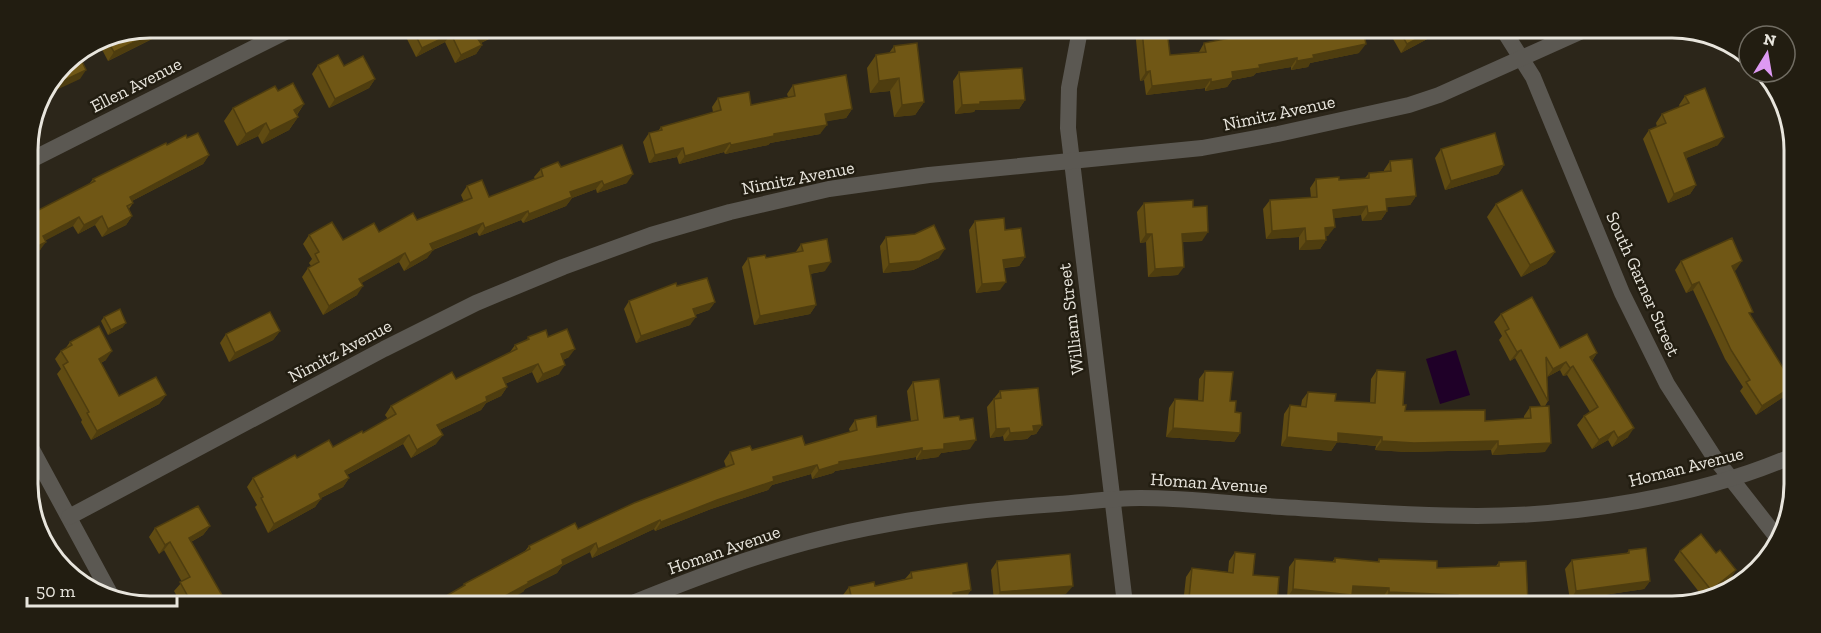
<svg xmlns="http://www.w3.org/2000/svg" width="1821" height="633" viewBox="0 0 1821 633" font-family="'Zilla Slab',serif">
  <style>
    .water { fill: #1f0028 }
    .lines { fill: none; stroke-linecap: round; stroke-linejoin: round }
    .minor { stroke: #5b5852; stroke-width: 16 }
    .wall { fill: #604b12 }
    .shaded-wall { fill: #4e3d0f }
    .building { fill: #705715; stroke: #4e3d0f; stroke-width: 1.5 }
    .labels { text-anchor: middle; stroke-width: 5; stroke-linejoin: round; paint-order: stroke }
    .street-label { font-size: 18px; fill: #e8e5dd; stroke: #221d11 }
    .rim { fill: none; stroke: #e8e5dd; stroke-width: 3 }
  </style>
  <rect width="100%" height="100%" fill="#2c261a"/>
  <!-- water -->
  <polygon class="water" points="1456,350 1470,395 1440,404 1426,359"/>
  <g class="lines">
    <!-- minor -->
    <g class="minor">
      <polyline points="1080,30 1069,88 1068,128 1125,604"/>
      <polyline points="1504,31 1533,77 1622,293 1667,384 1714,457 1776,536"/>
      <polyline points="27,162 295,27"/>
      <polyline points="29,444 113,599"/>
      <polyline points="69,517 384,349 476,303 563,267 651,235 730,212 829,189 929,175 1202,148 1278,134 1409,105 1439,95 1582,31"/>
      <path d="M633 603C695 578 758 554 823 538 900 519 979 509 1058 504 1085 502 1113 498 1140 498 1187 498 1235 504 1282 507 1347 511 1412 516 1477 516 1575 516 1700 496 1790 457"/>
    </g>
  </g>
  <!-- wall -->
  <g class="wall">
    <polygon points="149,27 176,27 108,61 97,40 103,36"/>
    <polygon points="405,28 511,28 481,43 482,45 476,54 455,63 445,42 416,57 403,31"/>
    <polygon points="1135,30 1167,30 1170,55 1199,52 1204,43 1224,39 1229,32 1249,35 1274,34 1359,53 1310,63 1308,67 1291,70 1291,67 1256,73 1253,76 1232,80 1227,87 1205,91 1205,88 1146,95 1144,80 1140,81"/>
    <polygon points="1388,30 1442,31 1401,53"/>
    <polygon points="894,46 924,102 915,115 894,117 890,91 870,93 867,68 876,55 889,53"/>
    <polygon points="318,65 344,66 375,79 369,88 329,108 312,74"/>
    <polygon points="959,72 1025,100 1019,109 975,110 974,112 955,114 953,81"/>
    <polygon points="793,85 852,109 846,118 826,121 820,134 770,143 768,145 725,154 724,152 679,164 677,157 649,163 643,142 649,133 658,131 661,127 713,112 712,107 718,98 751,105 788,97 787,94"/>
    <polygon points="278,91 304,104 297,115 298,117 289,130 262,144 258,136 237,146 224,121 233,108"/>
    <polygon points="1685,96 1718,145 1686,158 1696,185 1690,194 1668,203 1643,139 1649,130 1657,127 1656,123 1662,114 1680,107 1679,105"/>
    <polygon points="187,138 209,155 203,164 132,201 133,203 129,209 132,216 126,225 102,237 95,225 78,234 73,226 45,240 40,250 31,214 89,184 93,179"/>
    <polygon points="1441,149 1504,165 1498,174 1445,190 1435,158"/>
    <polygon points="1390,161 1416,196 1410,205 1387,207 1387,211 1381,220 1362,221 1361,215 1334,218 1328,236 1325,236 1326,240 1320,249 1299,250 1299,237 1266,239 1263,209 1270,200 1311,198 1310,188 1316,179 1339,180 1365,178 1369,173 1384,171 1384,170"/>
    <polygon points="561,167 627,183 597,193 596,189 572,198 566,206 523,223 521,220 479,236 477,232 433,250 427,258 404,271 399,262 361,283 357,295 323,315 302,277 308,268 311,266 309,263 312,259 303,244 309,235 343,240 379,232 417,220 464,202 461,195 467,186 489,197 535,179 534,177 541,169"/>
    <polygon points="1144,203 1193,207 1202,241 1183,242 1178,275 1148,277 1146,242 1140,243 1137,212"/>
    <polygon points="1496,204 1555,252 1546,264 1521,277 1487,217"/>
    <polygon points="975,221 1005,230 1025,257 1019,266 1004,268 1000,290 976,293 969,230"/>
    <polygon points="886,237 939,258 913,270 883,273 880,246"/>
    <polygon points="801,244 825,271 810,274 816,305 810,314 754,325 742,267 748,258 766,258 795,253"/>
    <polygon points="1681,261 1736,270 1734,271 1750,315 1788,394 1756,415 1740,391 1743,387 1725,359 1693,290 1686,293 1675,270"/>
    <polygon points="677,286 715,302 709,310 695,315 690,325 636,343 624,309 629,301"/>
    <polygon points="1501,314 1560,348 1597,353 1592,361 1628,437 1612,447 1608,440 1592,449 1577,425 1584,416 1590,412 1567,375 1563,376 1560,370 1547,377 1548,401 1545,406 1545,452 1492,455 1491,450 1407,452 1375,450 1376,446 1337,442 1331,451 1281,446 1284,414 1290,405 1301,406 1302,400 1308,392 1335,401 1370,403 1371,379 1377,370 1403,405 1405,411 1485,421 1524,419 1524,416 1530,407 1541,406 1515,358 1510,361 1499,340 1502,336 1494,322"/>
    <polygon points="104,317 123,327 108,335 101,321"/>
    <polygon points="280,331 273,340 229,362 220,343 226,334"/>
    <polygon points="528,337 548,337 569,357 563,360 559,374 537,383 532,372 505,384 507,387 501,396 486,403 481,410 439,430 436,444 411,458 403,444 347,475 349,478 343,487 321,498 315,507 268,533 255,507 257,505 247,487 253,478 333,447 363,433 388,419 385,415 391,406 456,379 510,352 515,345 527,340"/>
    <polygon points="70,342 106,360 101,363 119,396 166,395 159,404 91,440 81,422 82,420 57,374 61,369 55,359 61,351 65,349"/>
    <polygon points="1205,371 1230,401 1235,412 1240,433 1234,442 1166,437 1169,408 1175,399 1198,401 1199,379"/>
    <polygon points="913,382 944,418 960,420 970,449 941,453 938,457 916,460 916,457 835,471 833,473 812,479 811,474 772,485 768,490 711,509 655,531 654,529 592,558 590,552 562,566 557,573 525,589 523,592 462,587 464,584 525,551 529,546 578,529 726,467 724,461 730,452 805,445 850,432 849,429 855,420 877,427 911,421 907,391"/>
    <polygon points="1000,391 1042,425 1036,434 1031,435 1027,439 1004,441 1003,436 990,438 987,407"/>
    <polygon points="210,526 203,535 191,542 226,602 180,602 174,591 182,582 164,550 159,554 149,537 155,528"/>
    <polygon points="1629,550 1650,581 1644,589 1570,600 1565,569 1572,560 1627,553"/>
    <polygon points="1680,551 1716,553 1736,570 1730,579 1710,594 1703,597 1674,560"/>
    <polygon points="1235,552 1277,605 1183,604 1186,577 1192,568 1228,572 1229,561"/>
    <polygon points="1335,558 1377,562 1379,559 1437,568 1496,566 1499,562 1526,605 1452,605 1452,604 1383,601 1383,597 1352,595 1346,604 1287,598 1289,567 1295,559 1332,562"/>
    <polygon points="997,561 1066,594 994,601 991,570"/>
    <polygon points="911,572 971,590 965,598 954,600 953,604 845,604 843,595 849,587 875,586 905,579"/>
  </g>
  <!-- shaded-wall -->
  <g class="shaded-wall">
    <polygon points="165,27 176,27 108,61 114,52"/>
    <polygon points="500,28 511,28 472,47 478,39"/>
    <polygon points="1432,31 1442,31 1401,53 1407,44"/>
    <polygon points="451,34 445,42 416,57 422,48"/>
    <polygon points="1366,44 1359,53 1310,63 1308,67 1291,70 1297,61 1313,55"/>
    <polygon points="482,45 476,54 455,63 461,55"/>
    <polygon points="1297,58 1291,67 1256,73 1253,76 1232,80 1227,87 1205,91 1211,82 1232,72 1259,65"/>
    <polygon points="86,70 80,79 39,98 44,90"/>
    <polygon points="1150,71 1144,80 1140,81 1146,72"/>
    <polygon points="899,78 890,91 870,93 879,81"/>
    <polygon points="375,79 369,88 329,108 335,99"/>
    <polygon points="1211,79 1205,88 1146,95 1152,86"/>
    <polygon points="1025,100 1019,109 975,110 974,112 955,114 962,105 980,102"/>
    <polygon points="924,102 915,115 894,117 902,105"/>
    <polygon points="304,104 295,117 294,110"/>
    <polygon points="852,109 846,118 818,123 825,114"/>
    <polygon points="298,117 289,130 262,144 270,131"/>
    <polygon points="266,123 258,136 237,146 246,134"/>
    <polygon points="827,125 820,134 770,143 768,145 725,154 731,145 774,134"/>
    <polygon points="1724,137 1718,145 1677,162 1684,153"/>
    <polygon points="730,143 724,152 679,164 685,156"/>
    <polygon points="683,148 677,157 649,163 655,155"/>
    <polygon points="209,155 203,164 124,205 130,197"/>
    <polygon points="1504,165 1498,174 1445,190 1451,181"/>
    <polygon points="633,174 627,183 597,193 604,185"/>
    <polygon points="602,181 596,189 572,198 566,206 523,223 529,214 570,192"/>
    <polygon points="1696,185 1690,194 1668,203 1674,194"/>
    <polygon points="1416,196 1410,205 1380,208 1386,199"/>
    <polygon points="1367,206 1361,215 1327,219 1333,210"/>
    <polygon points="528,211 521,220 479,236 485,228"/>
    <polygon points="1387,211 1381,220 1362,221 1368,213"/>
    <polygon points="102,216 95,225 78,234 84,225"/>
    <polygon points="132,216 126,225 102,237 108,229"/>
    <polygon points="79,217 73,226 37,245 43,236"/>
    <polygon points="483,223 477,232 424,253 430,244"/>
    <polygon points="1335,227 1328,236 1319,237 1325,228"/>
    <polygon points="1305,228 1299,237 1266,239 1272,231"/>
    <polygon points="1208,232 1202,241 1176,242 1182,234"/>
    <polygon points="1146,234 1152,234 1146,242 1140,243"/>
    <polygon points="1326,240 1320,249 1299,250 1306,241"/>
    <polygon points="46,242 40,250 28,257 28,251"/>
    <polygon points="945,249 939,258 913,270 883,273 889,264"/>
    <polygon points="433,250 427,258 404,271 410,263"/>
    <polygon points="1555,252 1546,264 1521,277 1530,265"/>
    <polygon points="405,253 399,262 353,288 359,279"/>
    <polygon points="1025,257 1019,266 997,268 1003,260"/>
    <polygon points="1742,261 1736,270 1726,275 1732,266"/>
    <polygon points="831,262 825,271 802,275 809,266"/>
    <polygon points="1184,267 1178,275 1148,277 1155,269"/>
    <polygon points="1006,282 1000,290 976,293 982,284"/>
    <polygon points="1699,282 1693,290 1686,293 1692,285"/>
    <polygon points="363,286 357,295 323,315 329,306"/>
    <polygon points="715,302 709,310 688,317 693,309"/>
    <polygon points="816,305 810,314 754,325 760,316"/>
    <polygon points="696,317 690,325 636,343 641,336"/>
    <polygon points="126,323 123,327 108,335 111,330"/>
    <polygon points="280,331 273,340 229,362 235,353"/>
    <polygon points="575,349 569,357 555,363 561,354"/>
    <polygon points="1521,350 1515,358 1510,361 1517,352"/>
    <polygon points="112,351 106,360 92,367 99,359"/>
    <polygon points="1597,353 1591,362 1590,357"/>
    <polygon points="1566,362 1560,370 1547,377 1553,369"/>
    <polygon points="538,364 532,372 497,387 503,378"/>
    <polygon points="565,365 559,374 537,383 543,374"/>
    <polygon points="1573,366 1567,375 1563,376 1570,368"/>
    <polygon points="507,387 501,396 486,403 481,410 431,434 437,425 486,397"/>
    <polygon points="1790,388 1790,391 1788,394 1756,415 1762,406"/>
    <polygon points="166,395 159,404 91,440 97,431"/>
    <polygon points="1042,425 1036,434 1031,435 1027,439 1004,441 1010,433 1033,426"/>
    <polygon points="1009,428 1003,436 990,438 996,429"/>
    <polygon points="1173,428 1240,433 1234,442 1166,437"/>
    <polygon points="1634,428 1628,437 1612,447 1618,438"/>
    <polygon points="1614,431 1608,440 1592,449 1599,440"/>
    <polygon points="1338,433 1382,437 1376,446 1337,442 1331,451 1281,446 1287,437"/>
    <polygon points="409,435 403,444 339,479 345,471"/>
    <polygon points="443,435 436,444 411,458 417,450"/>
    <polygon points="976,440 970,449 941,453 938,457 916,460 922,451 944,444"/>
    <polygon points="1382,441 1498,441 1491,450 1407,452 1375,450"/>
    <polygon points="1551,443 1545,452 1492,455 1498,446"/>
    <polygon points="922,448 916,457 835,471 833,473 812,479 819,470 839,462"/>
    <polygon points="817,465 811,474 772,485 768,490 711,509 655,531 661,522 773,477"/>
    <polygon points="349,478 343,487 312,502 319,494"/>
    <polygon points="321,499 315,507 268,533 274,524"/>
    <polygon points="660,520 654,529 592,558 598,549"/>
    <polygon points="210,526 203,535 183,546 189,538"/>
    <polygon points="170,542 164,550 159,554 165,545"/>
    <polygon points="596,543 590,552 562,566 557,573 525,589 523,592 503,603 492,603 562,560"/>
    <polygon points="1736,570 1730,579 1710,594 1707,596 1711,590"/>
    <polygon points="1650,581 1644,589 1570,600 1576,591"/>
    <polygon points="1073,586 1066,594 994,601 1000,592"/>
    <polygon points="1353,586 1389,588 1383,597 1352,595 1346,604 1287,598 1293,589"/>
    <polygon points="971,590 965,598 947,601 953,593"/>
    <polygon points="1389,592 1458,595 1452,604 1383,601"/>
    <polygon points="927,598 923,604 892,604"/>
    <polygon points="1189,598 1205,599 1201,605 1185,604"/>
    <polygon points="1494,604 1493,605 1458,605"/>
  </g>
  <!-- building -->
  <g class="building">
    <polygon points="149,27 165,27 114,52 105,36"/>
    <polygon points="412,28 500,28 478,39 482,45 461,55 451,34 422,48"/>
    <polygon points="1142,30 1167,30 1170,55 1206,52 1204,43 1230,38 1229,32 1241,30 1248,30 1249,35 1273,31 1274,34 1291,30 1363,30 1366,44 1313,55 1314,58 1297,61 1297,58 1259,65 1260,68 1232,72 1233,78 1211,82 1211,79 1152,86 1150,71 1146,72"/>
    <polygon points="1399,30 1432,31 1407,44"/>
    <polygon points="917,43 924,102 902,105 899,78 879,81 876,55 895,52 894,46"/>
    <polygon points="78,53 86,70 44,90 63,63"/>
    <polygon points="338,55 344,66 363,56 375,79 335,99 318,65"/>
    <polygon points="1022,68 1025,100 980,102 980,104 962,105 959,72"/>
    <polygon points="846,75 852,109 825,114 827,125 774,134 774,136 731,145 730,143 685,156 683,148 655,155 649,133 662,130 661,127 721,110 718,98 749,92 751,105 795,96 793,85"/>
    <polygon points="293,83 304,104 294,110 298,117 270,131 266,123 246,134 233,108 275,86 278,91"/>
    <polygon points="1705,88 1724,137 1684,153 1696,185 1674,194 1649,130 1666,123 1662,114 1689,103 1685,96"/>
    <polygon points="198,133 209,155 130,197 133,203 127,206 132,216 108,229 102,216 84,225 79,217 43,236 46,242 28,251 28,212 30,211 31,214 95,181 93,179 166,143 167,145 186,135 187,138"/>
    <polygon points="1495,133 1504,165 1451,181 1441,149"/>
    <polygon points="622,145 633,174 604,185 602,181 570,192 572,197 529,214 528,211 485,228 483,223 430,244 433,250 410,263 405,253 359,279 363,286 329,306 308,268 319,262 315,254 319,252 309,235 332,222 343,240 374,223 379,232 413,213 417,220 472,198 467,186 482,180 489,197 543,176 541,169 558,162 561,167"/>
    <polygon points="1412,159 1416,196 1386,199 1387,211 1368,213 1367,206 1333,210 1335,227 1325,228 1326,240 1306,241 1305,228 1272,231 1270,200 1317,197 1316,179 1339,177 1339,180 1369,178 1369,173 1391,171 1390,161"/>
    <polygon points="1522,190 1555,252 1530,265 1496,204"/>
    <polygon points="1193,200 1193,207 1207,206 1208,232 1182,234 1184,267 1155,269 1152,234 1146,234 1144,203"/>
    <polygon points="1004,218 1005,230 1021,228 1025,257 1003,260 1006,282 982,284 975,221"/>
    <polygon points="934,225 945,249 920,261 889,264 886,237 915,234"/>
    <polygon points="1732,238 1742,261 1732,266 1753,312 1749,313 1790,379 1790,388 1762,406 1746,382 1750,380 1731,350 1699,282 1692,285 1681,261"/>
    <polygon points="827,239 831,262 809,266 816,305 760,316 748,258 765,255 766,258 803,251 801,244"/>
    <polygon points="707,278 715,302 693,309 696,317 641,336 629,301 676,283 677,286"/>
    <polygon points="1532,297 1560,348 1587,334 1597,353 1590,357 1634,428 1618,438 1614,431 1599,440 1584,416 1598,407 1573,366 1570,368 1566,362 1553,369 1546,357 1548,401 1521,350 1517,352 1505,331 1509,329 1501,314"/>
    <polygon points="120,309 126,323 111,330 104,317"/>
    <polygon points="270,312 280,331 235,353 226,334"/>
    <polygon points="99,326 112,351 99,359 119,396 156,377 166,395 97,431 87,413 89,412 63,365 68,362 61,351 72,345 70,342"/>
    <polygon points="567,329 575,349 561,354 565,365 543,374 538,364 503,378 507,387 486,397 487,401 437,425 443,435 417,450 409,435 345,471 349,478 319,494 321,499 274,524 261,498 263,497 253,478 295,455 297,458 329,440 333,447 362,431 363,433 396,414 391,406 452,372 456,379 517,349 515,345 529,339 528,337 546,330 548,337"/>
    <polygon points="1377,370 1405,372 1403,405 1406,405 1405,411 1485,410 1485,421 1531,418 1530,407 1549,406 1551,443 1498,446 1498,441 1414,443 1382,441 1382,437 1338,433 1338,442 1287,437 1290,405 1306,407 1308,392 1336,394 1335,401 1375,403"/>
    <polygon points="1205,371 1233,372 1230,401 1236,401 1235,412 1241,413 1240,433 1173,428 1175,399 1203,401"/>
    <polygon points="939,379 944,418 959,416 960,420 973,418 976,440 944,444 944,449 922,451 922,448 839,462 839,464 819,470 817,465 773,477 774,481 717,500 661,522 660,520 598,549 596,543 562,560 563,564 528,582 529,583 492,603 434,603 465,585 464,584 530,549 529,546 575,523 578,529 634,503 734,464 730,452 750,446 752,450 802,436 805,445 857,430 855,420 876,416 877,427 918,420 913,382"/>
    <polygon points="1038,388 1042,425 1033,426 1034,431 1010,433 1009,428 996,429 994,399 1001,398 1000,391"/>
    <polygon points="198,506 210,526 189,538 226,602 191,602 180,582 190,577 170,542 165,545 155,528"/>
    <polygon points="1701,534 1716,553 1720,550 1736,570 1711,590 1680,551"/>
    <polygon points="1646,548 1650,581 1576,591 1572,560 1629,553 1629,550"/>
    <polygon points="1235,552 1255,554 1253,575 1279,577 1277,605 1204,605 1205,599 1189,598 1192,568 1233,573"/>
    <polygon points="1070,554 1073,586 1000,592 997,561"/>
    <polygon points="1335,558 1379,562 1379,559 1437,561 1437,568 1499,566 1499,562 1526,561 1528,603 1518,604 1518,605 1494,605 1494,604 1458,605 1458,595 1389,592 1389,588 1353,586 1352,595 1293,589 1295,559 1335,562"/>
    <polygon points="967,563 971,590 953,593 955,602 943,604 929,604 927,598 892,604 853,604 849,587 874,582 875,586 912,578 911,572"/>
    <polygon points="808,600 809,604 796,603"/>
  </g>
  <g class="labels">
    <!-- street labels -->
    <g class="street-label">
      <text transform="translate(136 85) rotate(-27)" y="6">Ellen Avenue</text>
      <text transform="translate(1279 113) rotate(-12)" y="6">Nimitz Avenue</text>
      <text transform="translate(798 178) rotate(-11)" y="6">Nimitz Avenue</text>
      <text transform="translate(1643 284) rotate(66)" y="6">South Garner Street</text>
      <text transform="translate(1071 319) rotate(-97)" y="6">William Street</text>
      <text transform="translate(340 351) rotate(-28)" y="6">Nimitz Avenue</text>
      <text transform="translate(1686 467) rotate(-14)" y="6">Homan Avenue</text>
      <text transform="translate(1209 483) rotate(4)" y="6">Homan Avenue</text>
      <text transform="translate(724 550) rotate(-19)" y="6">Homan Avenue</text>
    </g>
  </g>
  <!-- crop -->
  <path d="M0 0H1821V633H0ZM150 38H1672A112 112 0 0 1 1784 150V484A112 112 0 0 1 1672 596H150A112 112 0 0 1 38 484V150A112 112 0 0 1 150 38Z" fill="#221d11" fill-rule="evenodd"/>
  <path class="rim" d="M150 38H1672A112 112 0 0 1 1784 150V484A112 112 0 0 1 1672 596H150A112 112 0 0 1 38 484V150A112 112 0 0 1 150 38Z"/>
  <!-- north arrow -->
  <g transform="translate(1767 54) rotate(11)"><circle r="28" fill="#221d11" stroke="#716d63" stroke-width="1.5"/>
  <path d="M0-4.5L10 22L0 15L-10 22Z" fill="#dd99f3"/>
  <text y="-9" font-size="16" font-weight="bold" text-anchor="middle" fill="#e8e5dd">N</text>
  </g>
  <!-- scale -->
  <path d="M27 597v9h150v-9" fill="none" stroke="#e8e5dd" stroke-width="3"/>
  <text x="36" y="597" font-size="18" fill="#e8e5dd" stroke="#221d11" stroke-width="4.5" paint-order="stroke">50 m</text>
</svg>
